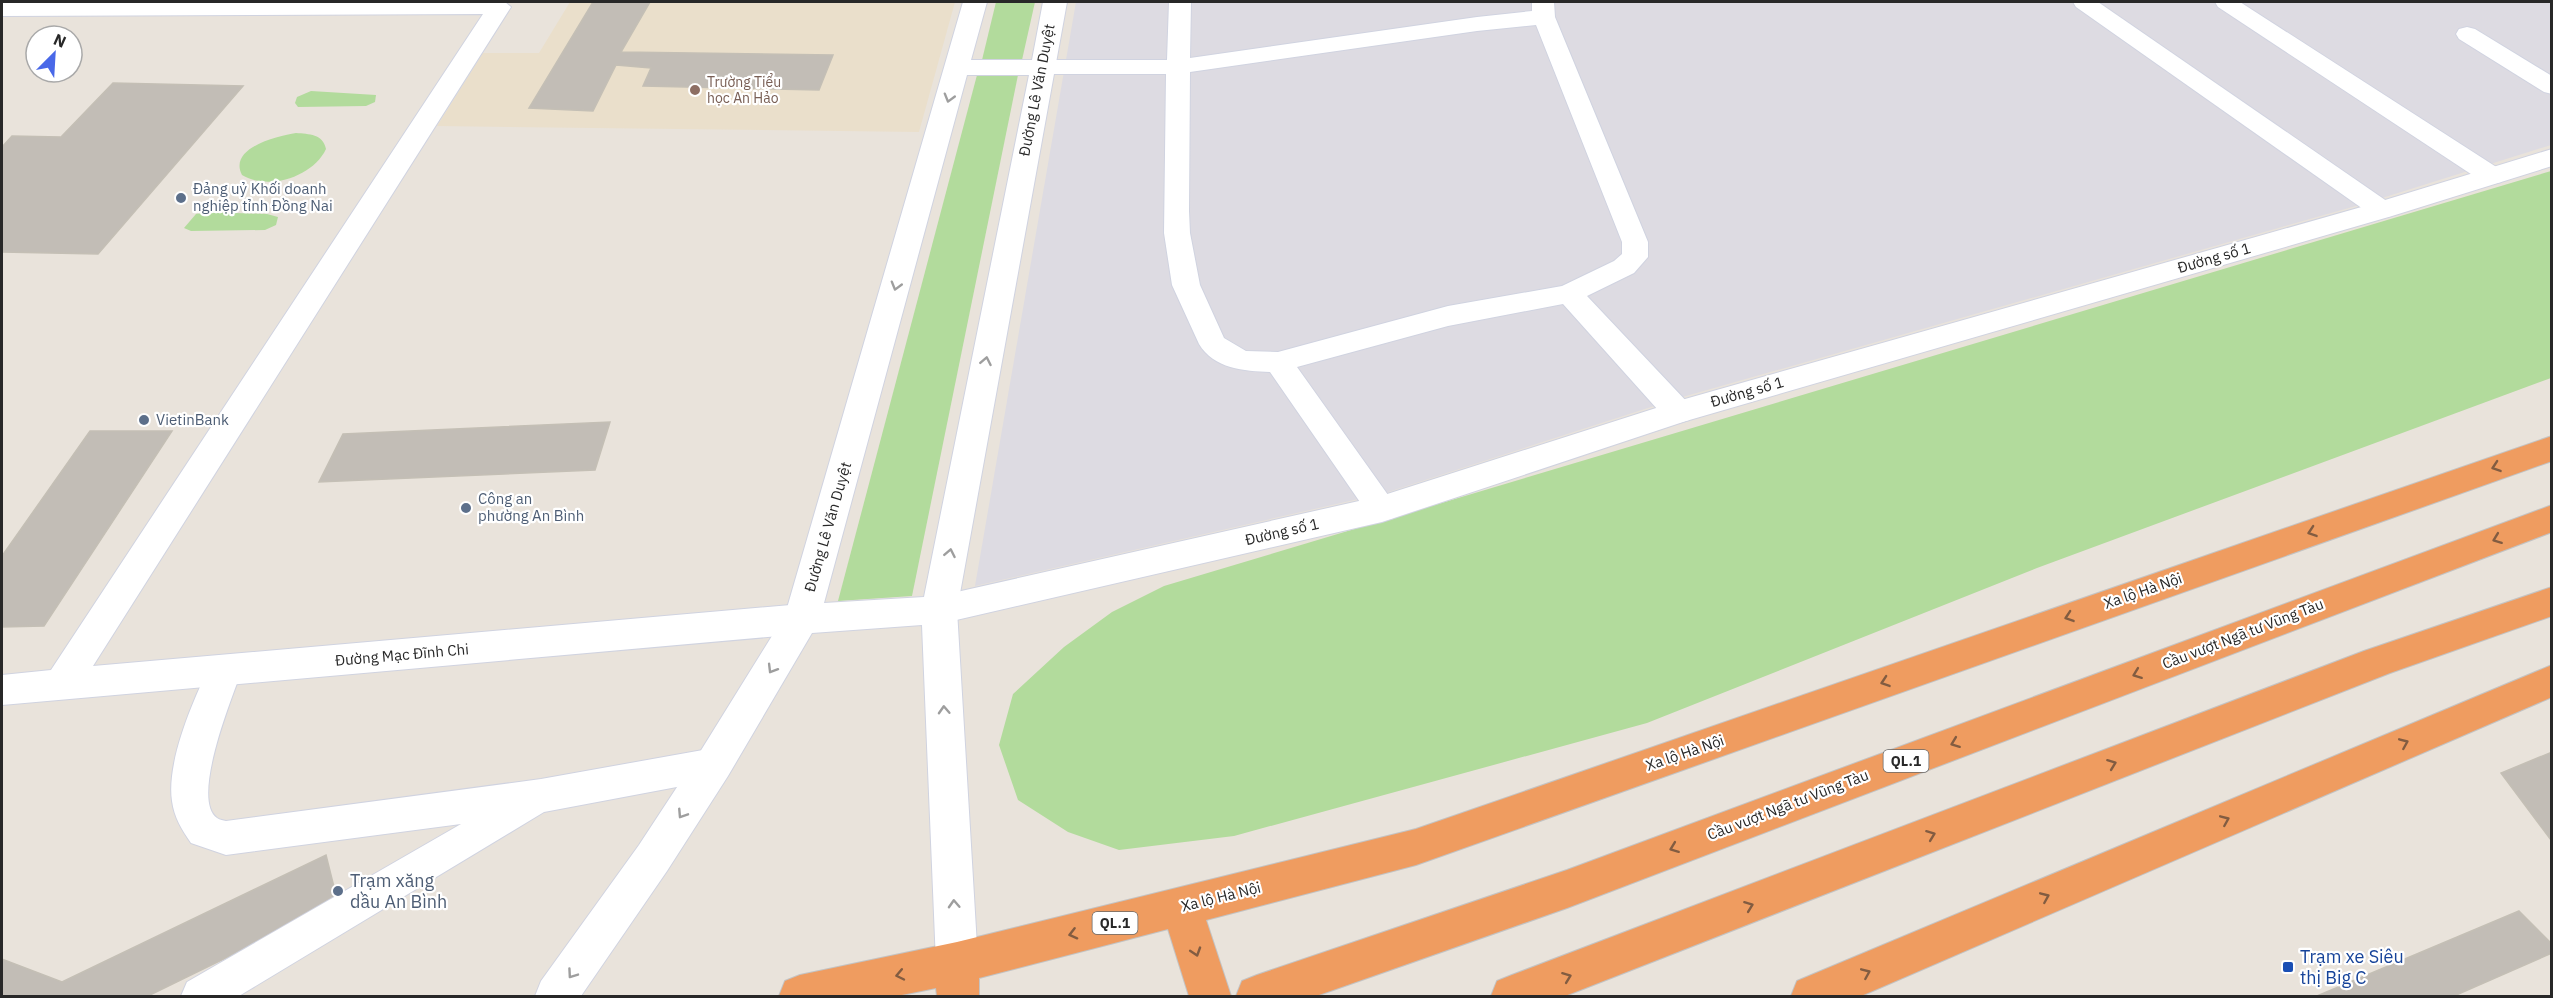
<svg xmlns="http://www.w3.org/2000/svg" width="2553" height="998" viewBox="0 0 2553 998" font-family="'IBM Plex Sans',sans-serif">
  <style>
    .industrial { fill: #dddbe2 }
    .education { fill: #eadfcb }
    .green { fill: #b2db9c }
    .building { fill: #c2bdb6; stroke: #c4bfb5; stroke-width: 1.5 }
    .lines { fill: none; stroke-linecap: round; stroke-linejoin: round }
    .lane-casing { stroke: #d0d3e0; stroke-width: 2 }
    .street-casing { stroke: #d0d3e0; stroke-width: 2 }
    .secondary-casing { stroke: #d0d3e0; stroke-width: 2 }
    .highway-casing { stroke: #c3c3c3; stroke-width: 2 }
    .lane { fill: #fff; fill-rule: evenodd }
    .street { fill: #fff; fill-rule: evenodd }
    .secondary { fill: #fff; fill-rule: evenodd }
    .highway { fill: #ef9c60; fill-rule: evenodd }
    .oneway { stroke: #9e9e9e }
    .oneway2 { stroke: #825c41 }
    .education-dot { fill: #8d6e63; stroke: #fff; stroke-width: 2 }
    .service-dot { fill: #5c6f8a; stroke: #fff; stroke-width: 2 }
    .transit-dot { fill: #1a4fb4; stroke: #fff; stroke-width: 2 }
    .labels { text-anchor: middle; stroke-width: 4.5; stroke-linejoin: round; paint-order: stroke }
    .far-education-label { font-size: 14px; fill: #785e54; stroke: #fff; text-anchor: start }
    .shield { fill: #fff; stroke: #686868; stroke-width: 1.5 }
    .shield-label { font-size: 14px; font-weight: bold; fill: #282828 }
    .street-label { font-size: 15px; fill: #282828; stroke: #fff }
    .service-label { font-size: 15px; fill: #4e5e75; stroke: #fff; text-anchor: start }
    .near-service-label { font-size: 18px; fill: #4e5e75; stroke: #fff; text-anchor: start }
    .near-transit-label { font-size: 18px; fill: #164399; stroke: #fff; text-anchor: start }
  </style>
  <rect width="100%" height="100%" fill="#e9e3db"/>
  <!-- industrial -->
  <polygon class="industrial" points="1076,2 2551,2 2551,145 2363,204 1679,398 1385,493 975,586"/>
  <!-- education -->
  <polygon class="education" points="570,2 955,2 919,132 437,126 483,53 539,53"/>
  <!-- green -->
  <g class="green">
    <polygon points="996,2 1035,2 1022,60 982,60"/>
    <polygon points="977,75 1018,75 912,596 838,601"/>
    <polygon points="311,91 376,95 375,102 366,106 298,107 295,103 297,97"/>
    <path d="M296 133C309 134 323 134 326 149 313 177 268 191 242 175 228 148 277 136 296 133Z"/>
    <polygon points="2551,171 2551,378 2037,568 1647,723 1234,836 1119,850 1068,832 1018,800 999,745 1013,694 1064,647 1112,612 1164,586"/>
    <polygon points="207,212 267,214 278,217 276,225 265,230 191,231 184,228 196,214"/>
  </g>
  <!-- building -->
  <g class="building">
    <polygon points="593,2 650,2 621,52 833,55 819,90 643,86 651,68 616,65 593,111 529,108"/>
    <polygon points="113,83 243,86 98,254 2,252 2,147 12,136 61,137"/>
    <polygon points="610,422 595,470 319,482 343,434"/>
    <polygon points="90,431 172,431 44,626 2,627 2,556"/>
    <polygon points="2552,752 2552,840 2551,840 2501,773"/>
    <polygon points="326,855 338,903 148,996 2,996 2,959 62,982"/>
    <polygon points="2519,911 2552,944 2552,953 2454,996 2317,996"/>
  </g>
  <g class="lines">
    <!-- lane casing -->
    <g class="lane-casing">
      <g id="lane">
        <path d="M1169 2H1191L1190 58 1477 17 1532 11V2H1554L1555 17 1648 242V257L1634 273 1587 296 1689 404 1693 412 1689 420 1678 423 1667 420 1563 304 1448 326 1297 367 1398 509 1393 518 1382 521 1371 518 1270 372C1244 371 1214 369 1199 344L1172 285 1164 233 1166 74H1041L1033 72 1029 67 1033 62 1041 60H1167ZM1536 25 1622 242V254L1614 261 1562 286 1448 306 1278 352 1246 351 1224 338 1200 285 1190 233 1189 211 1190 72 1477 31Z"/>
        <polygon points="2073,2 2098,2 2391,204 2395,210 2391,216 2382,218 2373,216 2076,7"/>
        <polygon points="2215,2 2240,2 2501,170 2505,176 2501,182 2492,184 2483,182 2218,7"/>
        <polygon points="2467,27 2475,29 2552,76 2552,94 2544,92 2459,39 2456,34 2459,29"/>
        <path d="M225 655 237 660 242 670C233 695 190 799 217 818 220 820 223 820 226 821L541 779 714 748 727 753 732 764 727 775 714 780 544 812 239 996H181L187 982 461 824 226 855 191 843C182 830 174 817 172 801 166 761 195 695 213 660Z"/>
      </g>
    </g>
    <!-- street casing -->
    <g class="street-casing">
      <g id="street">
        <polygon points="2,2 505,2 511,7 93,666 802,604 814,609 820,619 814,629 802,634 2,705 2,675 51,670 483,14 2,16"/>
        <polygon points="2552,149 2552,166 2392,216 1686,421 1382,522 939,624 927,620 921,610 927,600 939,596 1381,496 1678,401 2372,204"/>
      </g>
    </g>
    <!-- secondary casing -->
    <g class="secondary-casing">
      <path id="secondary" d="M963 2H987L971 60H1032L1043 2H1067L957 610 978 963 972 978 957 984 942 978 936 963 922 625 812 633 728 776 667 871 581 996H535L541 981 639 845 700 752 785 615ZM967 75H1029L924 597 824 603Z"/>
    </g>
    <!-- highway casing -->
    <g class="highway-casing">
      <g id="highway">
        <polygon points="2552,436 2552,461 1416,865 1206,920 1231,996 1189,996 1168,929 979,978 979,996 937,996 936,988 897,996 779,996 785,981 800,975 957,942 1416,829"/>
        <polygon points="2552,505 2552,532 1567,908 1316,996 1236,996 1242,981 1257,975 1567,870"/>
        <polygon points="2552,587 2552,616 2390,673 1565,996 1491,996 1497,981 1512,975 2364,651"/>
        <polygon points="2552,665 2552,697 1861,996 1791,996 1797,981"/>
      </g>
    </g>
    <!-- lane -->
    <use href="#lane" class="lane"/>
    <!-- street -->
    <use href="#street" class="street"/>
    <!-- secondary -->
    <use href="#secondary" class="secondary"/>
    <!-- highway -->
    <use href="#highway" class="highway"/>
  </g>
  <!-- one-way arrows -->
  <defs><path id="oneway-chevron" d="M-2-3.5L2.5 0L-2 3.5" fill="none" stroke-width="1.6" stroke-linecap="round" stroke-linejoin="round" transform="scale(1.5)"/></defs>
  <g class="oneway">
    <use href="#oneway-chevron" transform="translate(949 98) rotate(106)"/>
    <use href="#oneway-chevron" transform="translate(896 286) rotate(106)"/>
    <use href="#oneway-chevron" transform="translate(986 361) rotate(-79)"/>
    <use href="#oneway-chevron" transform="translate(950 553) rotate(-79)"/>
    <use href="#oneway-chevron" transform="translate(772 669) rotate(121)"/>
    <use href="#oneway-chevron" transform="translate(944 710) rotate(-93)"/>
    <use href="#oneway-chevron" transform="translate(682 814) rotate(123)"/>
    <use href="#oneway-chevron" transform="translate(954 904) rotate(-93)"/>
    <use href="#oneway-chevron" transform="translate(572 974) rotate(125)"/>
  </g>
  <g class="oneway2">
    <use href="#oneway-chevron" transform="translate(2496 467) rotate(161)"/>
    <use href="#oneway-chevron" transform="translate(2312 532) rotate(161)"/>
    <use href="#oneway-chevron" transform="translate(2497 539) rotate(159)"/>
    <use href="#oneway-chevron" transform="translate(2069 617) rotate(161)"/>
    <use href="#oneway-chevron" transform="translate(2137 674) rotate(159)"/>
    <use href="#oneway-chevron" transform="translate(1885 682) rotate(161)"/>
    <use href="#oneway-chevron" transform="translate(1955 743) rotate(159)"/>
    <use href="#oneway-chevron" transform="translate(2404 743) rotate(-23)"/>
    <use href="#oneway-chevron" transform="translate(2112 764) rotate(-21)"/>
    <use href="#oneway-chevron" transform="translate(2225 820) rotate(-23)"/>
    <use href="#oneway-chevron" transform="translate(1931 835) rotate(-21)"/>
    <use href="#oneway-chevron" transform="translate(1674 848) rotate(159)"/>
    <use href="#oneway-chevron" transform="translate(2045 897) rotate(-23)"/>
    <use href="#oneway-chevron" transform="translate(1749 906) rotate(-21)"/>
    <use href="#oneway-chevron" transform="translate(1073 934) rotate(166)"/>
    <use href="#oneway-chevron" transform="translate(1196 952) rotate(72)"/>
    <use href="#oneway-chevron" transform="translate(1866 973) rotate(-23)"/>
    <use href="#oneway-chevron" transform="translate(900 975) rotate(168)"/>
    <use href="#oneway-chevron" transform="translate(1567 977) rotate(-21)"/>
  </g>
  <!-- markers -->
  <circle class="education-dot" cx="695" cy="90" r="6"/>
  <g class="service-dot">
    <circle cx="181" cy="198" r="6"/>
    <circle cx="144" cy="420" r="6"/>
    <circle cx="466" cy="508" r="6"/>
    <circle cx="338" cy="891" r="6"/>
  </g>
  <rect class="transit-dot" x="2282" y="961" width="12" height="12" rx="3"/>
  <g class="labels">
    <!-- far-education labels -->
    <g class="far-education-label">
      <text x="707" y="87">Trường Tiểu<tspan x="707" dy="16">học An Hảo</tspan></text>
    </g>
    <!-- shield labels -->
    <g class="shield">
      <rect x="1883.5" y="750" width="45" height="22" rx="4.5"/>
      <rect x="1092.5" y="912" width="45" height="22" rx="4.5"/>
    </g>
    <g class="shield-label">
      <text x="1906" y="766">QL.1</text>
      <text x="1115" y="928">QL.1</text>
    </g>
    <!-- street labels -->
    <g class="street-label">
      <text transform="translate(1037 90) rotate(-79)" y="5">Đường Lê Văn Duyệt</text>
      <text transform="translate(2214 258) rotate(-16)" y="5">Đường số 1</text>
      <text transform="translate(1747 392) rotate(-16)" y="5">Đường số 1</text>
      <text transform="translate(828 527) rotate(-74)" y="5">Đường Lê Văn Duyệt</text>
      <text transform="translate(1282 532) rotate(-13)" y="5">Đường số 1</text>
      <text transform="translate(2143 591) rotate(-19)" y="5">Xa lộ Hà Nội</text>
      <text transform="translate(2243 634) rotate(-21)" y="5">Cầu vượt Ngã tư Vũng Tàu</text>
      <text transform="translate(402 655) rotate(-5)" y="5">Đường Mạc Đĩnh Chi</text>
      <text transform="translate(1685 753) rotate(-19)" y="5">Xa lộ Hà Nội</text>
      <text transform="translate(1788 805) rotate(-21)" y="5">Cầu vượt Ngã tư Vũng Tàu</text>
      <text transform="translate(1221 897) rotate(-14)" y="5">Xa lộ Hà Nội</text>
    </g>
    <!-- service labels -->
    <g class="service-label">
      <text x="193" y="194">Đảng uỷ Khối doanh<tspan x="193" dy="17">nghiệp tỉnh Đồng Nai</tspan></text>
      <text x="156" y="425">VietinBank</text>
      <text x="478" y="504">Công an<tspan x="478" dy="17">phường An Bình</tspan></text>
    </g>
    <!-- near-service labels -->
    <g class="near-service-label">
      <text x="350" y="887">Trạm xăng<tspan x="350" dy="21">dầu An Bình</tspan></text>
    </g>
    <!-- near-transit labels -->
    <g class="near-transit-label">
      <text x="2300" y="963">Trạm xe Siêu<tspan x="2300" dy="21">thị Big C</tspan></text>
    </g>
  </g>
  <!-- border -->
  <rect width="2553" height="998" fill="none" stroke="#282828" stroke-width="6"/>
  <!-- north arrow -->
  <g transform="translate(54 54) rotate(24)"><circle r="28" fill="#ffffff" stroke="#a9a9a9" stroke-width="1.5"/>
  <path d="M0-4.5L10 22L0 15L-10 22Z" fill="#4968e8"/>
  <text y="-9" font-size="16" font-weight="bold" text-anchor="middle" fill="#282828">N</text>
  </g>
</svg>
